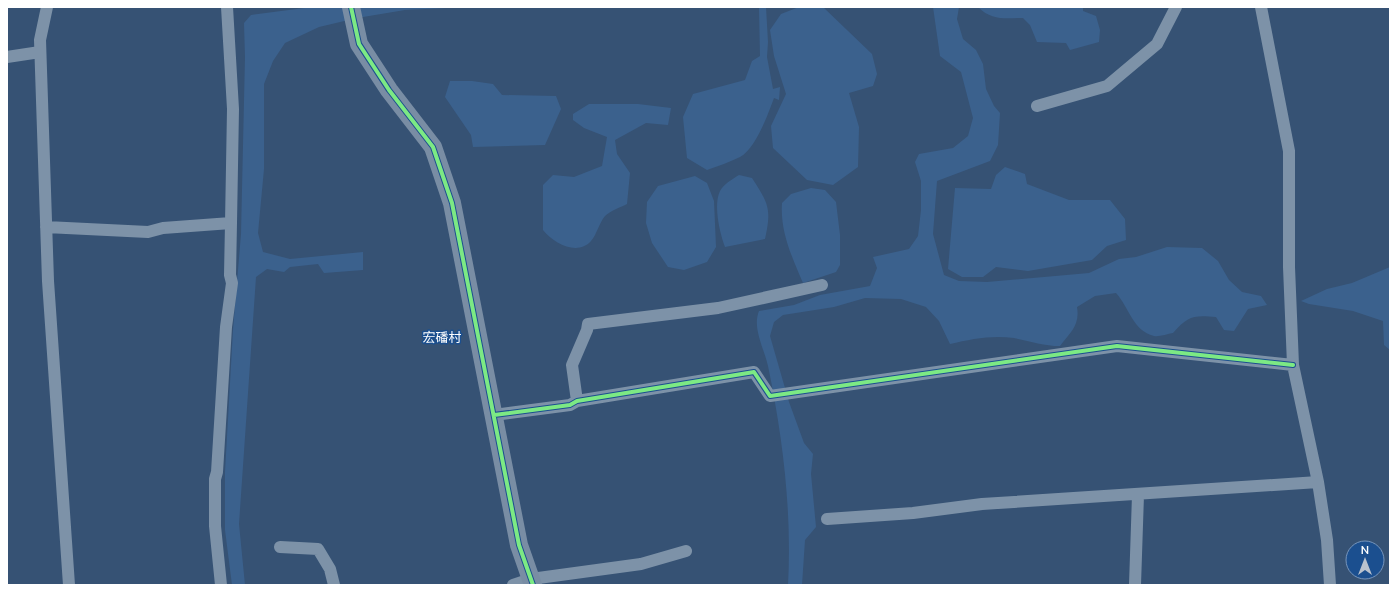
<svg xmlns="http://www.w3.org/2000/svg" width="1397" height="592" font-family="Mulish,'Noto Sans SC',sans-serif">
  <rect width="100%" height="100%" fill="#365274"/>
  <path fill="#3b618d" d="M312 7H467L405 10 357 18 319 27 285 43 273 61 264 84V169L258 233 263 252 290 259 363 252V270L324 273 318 264 290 267 284 272 267 269 256 277 239 524 245 585H232L225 530V472L233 330 241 234 245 57 244 23 251 15Z
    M759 7H766L768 42 767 57 773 89 780 87 779 100 774 98C768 114 756 148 740 157 730 162 718 166 707 170L687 158 683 117 693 94 745 80 752 61 760 56Z
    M799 7H823L872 54 877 74 873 86 849 93 859 127 858 167 833 185 807 180 773 148 771 126 786 94 774 56 770 30 781 14Z
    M933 7H959L957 19 963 39 976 50 983 64 986 89 994 106 1000 113 998 145 990 161 937 181 933 234 944 275 959 281 987 282 1089 273 1119 259 1136 257 1167 247 1202 248 1218 261 1229 280 1242 292 1261 296 1267 305 1248 309 1234 331 1224 330 1216 317C1193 315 1188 316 1173 333 1167 334 1159 337 1154 336 1133 331 1129 307 1116 293L1095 296 1077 307C1080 325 1071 332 1060 346 1044 346 1030 341 1014 338 992 335 971 339 950 344L939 321 926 307 901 299 865 298 834 307 783 315 774 322 770 336 789 402 804 443 813 454 811 474 816 527 805 540 802 585H788C792 512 783 438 768 366 764 348 752 328 759 311L794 305 820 295 870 286 877 268 873 257 909 249 918 236 921 210V181L915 162 919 154 953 148 968 136 973 118 961 72 940 56Z
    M978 7H1083V11L1096 16 1100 30 1099 42 1070 50 1066 43 1037 42 1030 25 1023 18C1005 18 992 21 978 7Z
    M450 81H472L493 84 502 95 556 96 561 109 545 145 473 147 471 135 445 97Z
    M589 104H638L671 108 668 125 646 123 615 140 617 154 630 173 627 204C621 207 610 211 605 216 599 223 597 234 591 241 578 256 554 244 543 230V185L553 175 574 177 602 166 607 137 584 128 573 120V114Z
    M1005 167 1025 174 1027 184 1069 200H1110L1125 219 1126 240 1107 246 1092 260 1028 271 996 267 983 277H962L948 269 955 188 991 189 996 175Z
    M739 175 752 178C768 203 772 208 765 239L725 247C720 234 713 205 720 191 724 184 731 180 739 175Z
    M695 176 707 183 714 201 716 247 707 262 684 270 668 267 652 243 646 223 647 202 658 186Z
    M811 188 825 190 836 202 840 235V265L836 272 803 283C792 257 780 232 782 203L791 194Z
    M1390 267V350L1384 345 1383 321 1353 311 1309 304 1301 301 1327 289 1352 283Z"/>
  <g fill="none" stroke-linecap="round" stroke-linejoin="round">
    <path stroke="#7d92a8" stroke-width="12" d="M47 7 40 40 48 281 69 585
      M227 7 233 109 231 223
      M1261 7 1289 151V267L1293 365 1318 482 1327 540 1330 585
      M7 57 40 52
      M1037 106 1107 86 1157 44 1176 7
      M46 227 148 232 163 228 231 223 230 275 232 283 226 327 217 472 215 479V526L221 585
      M577 401 572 365 587 330 588 324 718 308 822 285
      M494 415 570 405 577 401 754 372 770 396 1117 346 1293 365
      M827 519 913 513 982 504 1318 482
      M280 547 318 549 330 569 334 585
      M513 585 531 579 641 564 686 551
      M1135 585 1138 495"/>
    <path stroke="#798da4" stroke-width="18" d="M351 7 359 44 389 90 433 147 452 203 519 545 533 585"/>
    <defs>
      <path id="cycleway" d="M351 7 359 44 389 90 433 147 452 203 519 545 533 585
        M494 415 570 405 577 401 754 372 770 396 1117 346 1293 365"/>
    </defs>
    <use href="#cycleway" stroke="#1b4f8f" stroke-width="6"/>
    <use href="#cycleway" stroke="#7ce984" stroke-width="4"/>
  </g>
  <g text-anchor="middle" stroke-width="3" stroke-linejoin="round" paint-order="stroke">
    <g font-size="13" fill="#fff" stroke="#1b4f8f">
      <text x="442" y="342">宏磻村</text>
    </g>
  </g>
  <rect width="1397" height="592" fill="none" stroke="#ffffff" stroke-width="16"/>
  <g transform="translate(1365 560)"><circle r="19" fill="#1b4f8f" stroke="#7695bc"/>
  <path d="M0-3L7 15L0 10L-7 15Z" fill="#b9c2ce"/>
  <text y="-6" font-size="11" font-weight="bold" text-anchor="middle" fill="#ffffff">N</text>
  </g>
</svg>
